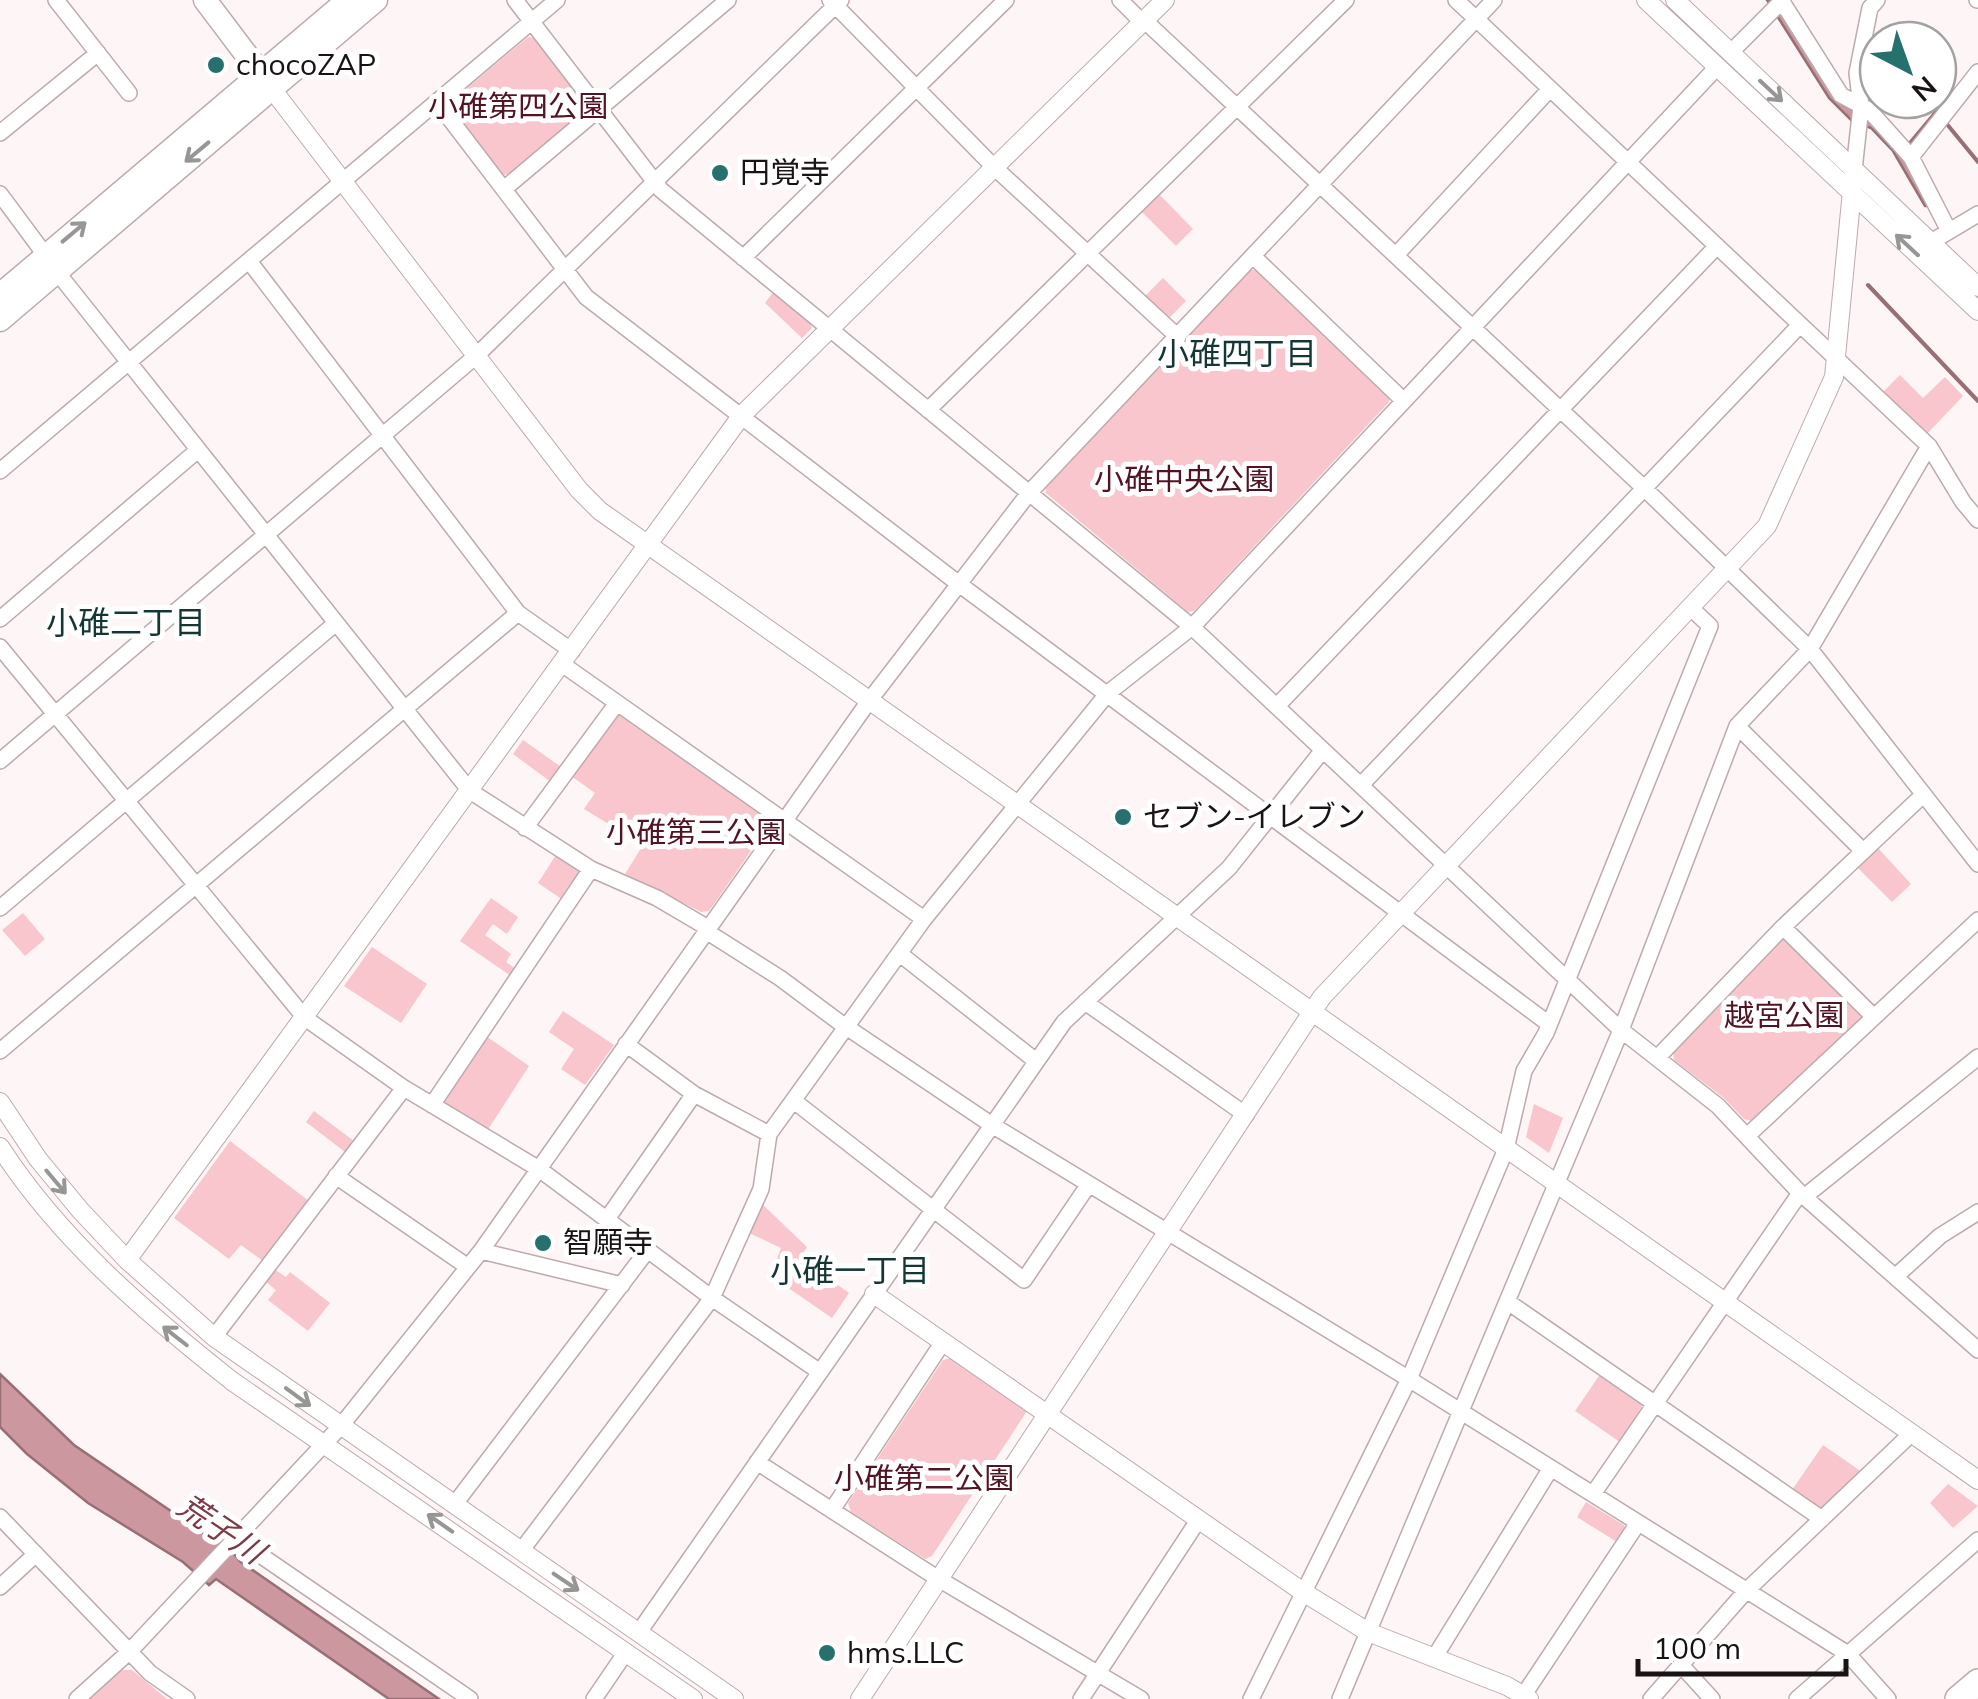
<svg xmlns="http://www.w3.org/2000/svg" width="1978" height="1699" font-family="Mulish,'Noto Sans JP',sans-serif">
  <rect width="100%" height="100%" fill="#fdf5f6"/>
  <path fill="#f8c6cc" d="M528 37 535 38 586 105 585 113 511 174 503 175 453 108 454 99Z
    M1158 193 1193 229 1176 246 1140 210Z
    M1250 270H1257L1389 396V402L1194 611 1188 612 1046 493 1045 484Z
    M1163 278 1186 301 1168 319 1145 296Z
    M774 291 809 320 812 328 802 338 765 303Z
    M1900 375 1923 398 1945 377 1963 396 1925 436 1881 394Z
    M617 713 767 817 769 825 709 911 701 912 625 874 643 845 584 809 595 793 571 776Z
    M523 740 561 767 551 782 513 754Z
    M1877 847 1911 884 1892 902 1856 866Z
    M556 855 578 869 580 875 563 900 538 883Z
    M491 898 518 917 507 934 493 924 485 935 511 954 506 962 516 969 511 976 460 941Z
    M23 913 45 939 25 956 2 930Z
    M1781 937 1789 938 1863 1011V1019L1752 1121 1744 1119 1724 1098 1674 1060 1673 1051Z
    M372 947 427 984 401 1023 344 986Z
    M563 1011 614 1045 585 1085 561 1069 574 1049 549 1032Z
    M486 1036 529 1066 487 1131 445 1105 443 1099Z
    M1534 1104 1563 1118 1549 1153 1526 1137Z
    M314 1111 354 1141 345 1152 306 1122Z
    M230 1141 309 1201 263 1261 241 1245 229 1259 174 1218Z
    M762 1204 807 1247 800 1258 849 1293 832 1318 784 1285 791 1273 775 1264 781 1248 749 1233Z
    M274 1269 286 1277 290 1272 330 1303 308 1331 268 1300 276 1290 265 1281Z
    M951 1358 1027 1411 932 1556 925 1559 851 1512 848 1503 943 1360Z
    M1601 1373 1644 1403 1620 1442 1575 1411Z
    M1823 1445 1862 1472 1827 1506 1817 1508 1792 1490Z
    M1948 1484 1978 1506 1953 1528 1930 1503Z
    M1586 1502 1624 1525 1625 1531 1617 1542 1577 1517Z
    M120 1670H132L167 1699H89Z"/>
  <path fill="#cc979e" stroke="#976f75" stroke-width="2.5" d="M1767 0H1774L1834 94 1843 105 1869 116 1898 149 1930 206H1925L1893 151 1871 128 1852 121 1829 98Z
    M0 1374 74 1445 209 1537 221 1538 241 1562 439 1699H389L216 1579 209 1585 183 1562 88 1503 27 1454 0 1427Z"/>
  <g fill="none" stroke-linecap="round" stroke-linejoin="round">
    <path stroke="#976f75" stroke-width="4" d="M1946 123 1978 162
      M1910 143 1952 93
      M1868 285 1978 401"/>
    <defs>
      <path id="minor" d="M56 0 129 93
        M515 0 661 190 1192 627 1621 1030 1718 1106 1800 1193 1978 1350
        M830 0 994 167 1178 337
        M1120 0 1142 22
        M1456 0 1929 446 1963 502 1978 520
        M1781 0 1841 95 1869 110 1911 157 1949 231
        M1977 0H1978
        M1144 20 1644 488 1810 649 1978 864
        M1730 53 1783 0
        M437 102 586 297 959 584 1549 1024
        M0 133 98 53
        M1911 157 1978 72
        M1854 170 1861 106 1857 73 1870 8 1877 0
        M504 189 728 0
        M0 194 46 256
        M1931 242 1978 214
        M1396 255 1550 89
        M1254 257 1404 401
        M743 258 1006 0
        M249 261 518 613 572 651
        M57 272 470 791 591 869 657 898 708 928
        M928 410 1346 0
        M0 471 557 0
        M0 619 198 450
        M0 647 305 1018 404 1088 539 1169 712 1298 820 1372
        M562 664 924 919
        M1277 706 1717 246
        M1737 726 1863 851
        M0 761 476 356 841 0
        M1361 785 1800 325
        M525 828 617 703
        M0 908 336 623
        M1783 927 1874 1017
        M706 931 780 978 839 1022 992 1125 1409 1379 1848 1654 1888 1699
        M900 954 1036 1061
        M1085 1002 1246 1115
        M626 1044 694 1094 769 1134 924 919 1108 693 1192 627 1718 66
        M0 1051 518 613
        M1657 1058 1783 927 1923 795
        M794 1101 1024 1280 1089 1184
        M432 1105 591 869
        M1747 1136 1978 920
        M336 1176 468 1267
        M1804 1197 1978 1057
        M607 1219 694 1094
        M481 1251 622 1285
        M1895 1277 1940 1236 1978 1212
        M1508 1302 1822 1519
        M214 1337 404 1088
        M757 1462 937 1578 1141 1699
        M1593 1494 1800 1193
        M454 1505 647 1251
        M832 1510 943 1342
        M0 1517 150 1673 187 1699
        M234 1537 470 1699
        M521 1551 712 1298 761 1189 769 1134
        M0 1587 36 1554
        M639 1632 1064 1022 1229 868 1323 750
        M1434 1658 1551 1468
        M1681 1665 1712 1699
        M1523 1696 1638 1523
        M77 1699 130 1651 340 1427 481 1251 869 701 1029 493 1494 0
        M594 1699 626 1652
        M1081 1699 1199 1519
        M1251 1699 1409 1379 1506 1149 1524 1071 1546 1033 1710 626 1692 609
        M1340 1699 1621 1030 1737 726 1810 649 1929 446
        M1651 1699 1746 1591 1911 1434
        M1797 1699 1978 1540"/>
      <path id="tertiary" d="M1646 0 1978 311
        M1675 0 1978 287
        M272 89 579 490 600 511 1978 1480
        M0 1102 38 1159 80 1210 127 1260 214 1337 734 1699
        M0 1147C60 1240 146 1313 232 1381L693 1699
        M127 1260 742 415 1165 0
        M874 1294 1303 1592 1368 1632 1507 1686 1529 1699
        M860 1699 1322 997 1767 526 1834 377 1854 170"/>
      <path id="primary" d="M205 0 270 86
        M0 295 348 0
        M0 320 376 0"/>
      <path id="trunk" d="M1958 1699 1978 1682"/>
    </defs>
    <use href="#minor" stroke="#bdaaac" stroke-width="18"/>
    <use href="#tertiary" stroke="#bdaaac" stroke-width="20"/>
    <use href="#primary" stroke="#bdaaac" stroke-width="25"/>
    <use href="#trunk" stroke="#bdaaac" stroke-width="28"/>
    <use href="#minor" stroke="#fff" stroke-width="15"/>
    <use href="#tertiary" stroke="#fff" stroke-width="18"/>
    <use href="#primary" stroke="#fff" stroke-width="22"/>
    <use href="#trunk" stroke="#fff" stroke-width="25"/>
  </g>
  <defs><path id="oneway-shaft" d="M-6 0H5M1.5-3L5.5 0L1.5 3" fill="none" stroke-width="1.6" stroke-linecap="round" stroke-linejoin="round" transform="scale(2.5)"/></defs>
  <g stroke="#989595">
    <use href="#oneway-shaft" transform="translate(1771 91) rotate(43)"/>
    <use href="#oneway-shaft" transform="translate(197 152) rotate(140)"/>
    <use href="#oneway-shaft" transform="translate(74 232) rotate(-40)"/>
    <use href="#oneway-shaft" transform="translate(1907 245) rotate(-137)"/>
    <use href="#oneway-shaft" transform="translate(56 1182) rotate(50)"/>
    <use href="#oneway-shaft" transform="translate(175 1336) rotate(-142)"/>
    <use href="#oneway-shaft" transform="translate(298 1397) rotate(36)"/>
    <use href="#oneway-shaft" transform="translate(440 1523) rotate(-145)"/>
    <use href="#oneway-shaft" transform="translate(566 1582) rotate(34)"/>
  </g>
  <g fill="#26706d" stroke="#fff" stroke-width="4">
    <circle cx="216" cy="65" r="10"/>
    <circle cx="720" cy="173" r="10"/>
    <circle cx="1123" cy="817" r="10"/>
    <circle cx="543" cy="1243" r="10"/>
    <circle cx="827" cy="1653" r="10"/>
  </g>
  <g text-anchor="middle" stroke-width="10" stroke-linejoin="round" paint-order="stroke">
    <g font-size="30" fill="#1a1314" stroke="#fff" text-anchor="start">
      <text x="236" y="75">chocoZAP</text>
      <text x="740" y="183">円覚寺</text>
      <text x="1143" y="827">セブン-イレブン</text>
      <text x="563" y="1253">智願寺</text>
      <text x="847" y="1663">hms.LLC</text>
    </g>
    <g font-size="30" fill="#521322" stroke="#fff">
      <text x="518" y="117">小碓第四公園</text>
      <text x="1184" y="490">小碓中央公園</text>
      <text x="696" y="843">小碓第三公園</text>
      <text x="1784" y="1026">越宮公園</text>
      <text x="924" y="1489">小碓第二公園</text>
    </g>
    <g font-size="32" fill="#143735" stroke="#fff">
      <text x="1237" y="365">小碓四丁目</text>
      <text x="126" y="634">小碓二丁目</text>
      <text x="850" y="1282">小碓一丁目</text>
    </g>
    <g font-size="32" font-style="italic" fill="#7c3a46" stroke="#fff">
      <text transform="translate(221 1529) rotate(34)" y="11">荒子川</text>
    </g>
  </g>
  <g transform="translate(1908 70) rotate(139)"><circle r="48" fill="#ffffff" stroke="#a3a1a1" stroke-width="2.5"/>
  <path d="M0-8L18 38L0 25L-18 38Z" fill="#26706d"/>
  <text y="-15" font-size="28" font-weight="bold" text-anchor="middle" fill="#1a1314">N</text>
  </g>
  <path d="M1638 1659v15h208v-15" fill="none" stroke="#1a1314" stroke-width="5"/>
  <text x="1653" y="1659" font-size="30" fill="#1a1314" stroke="#ffffff" stroke-width="8" paint-order="stroke">100 m</text>
</svg>
